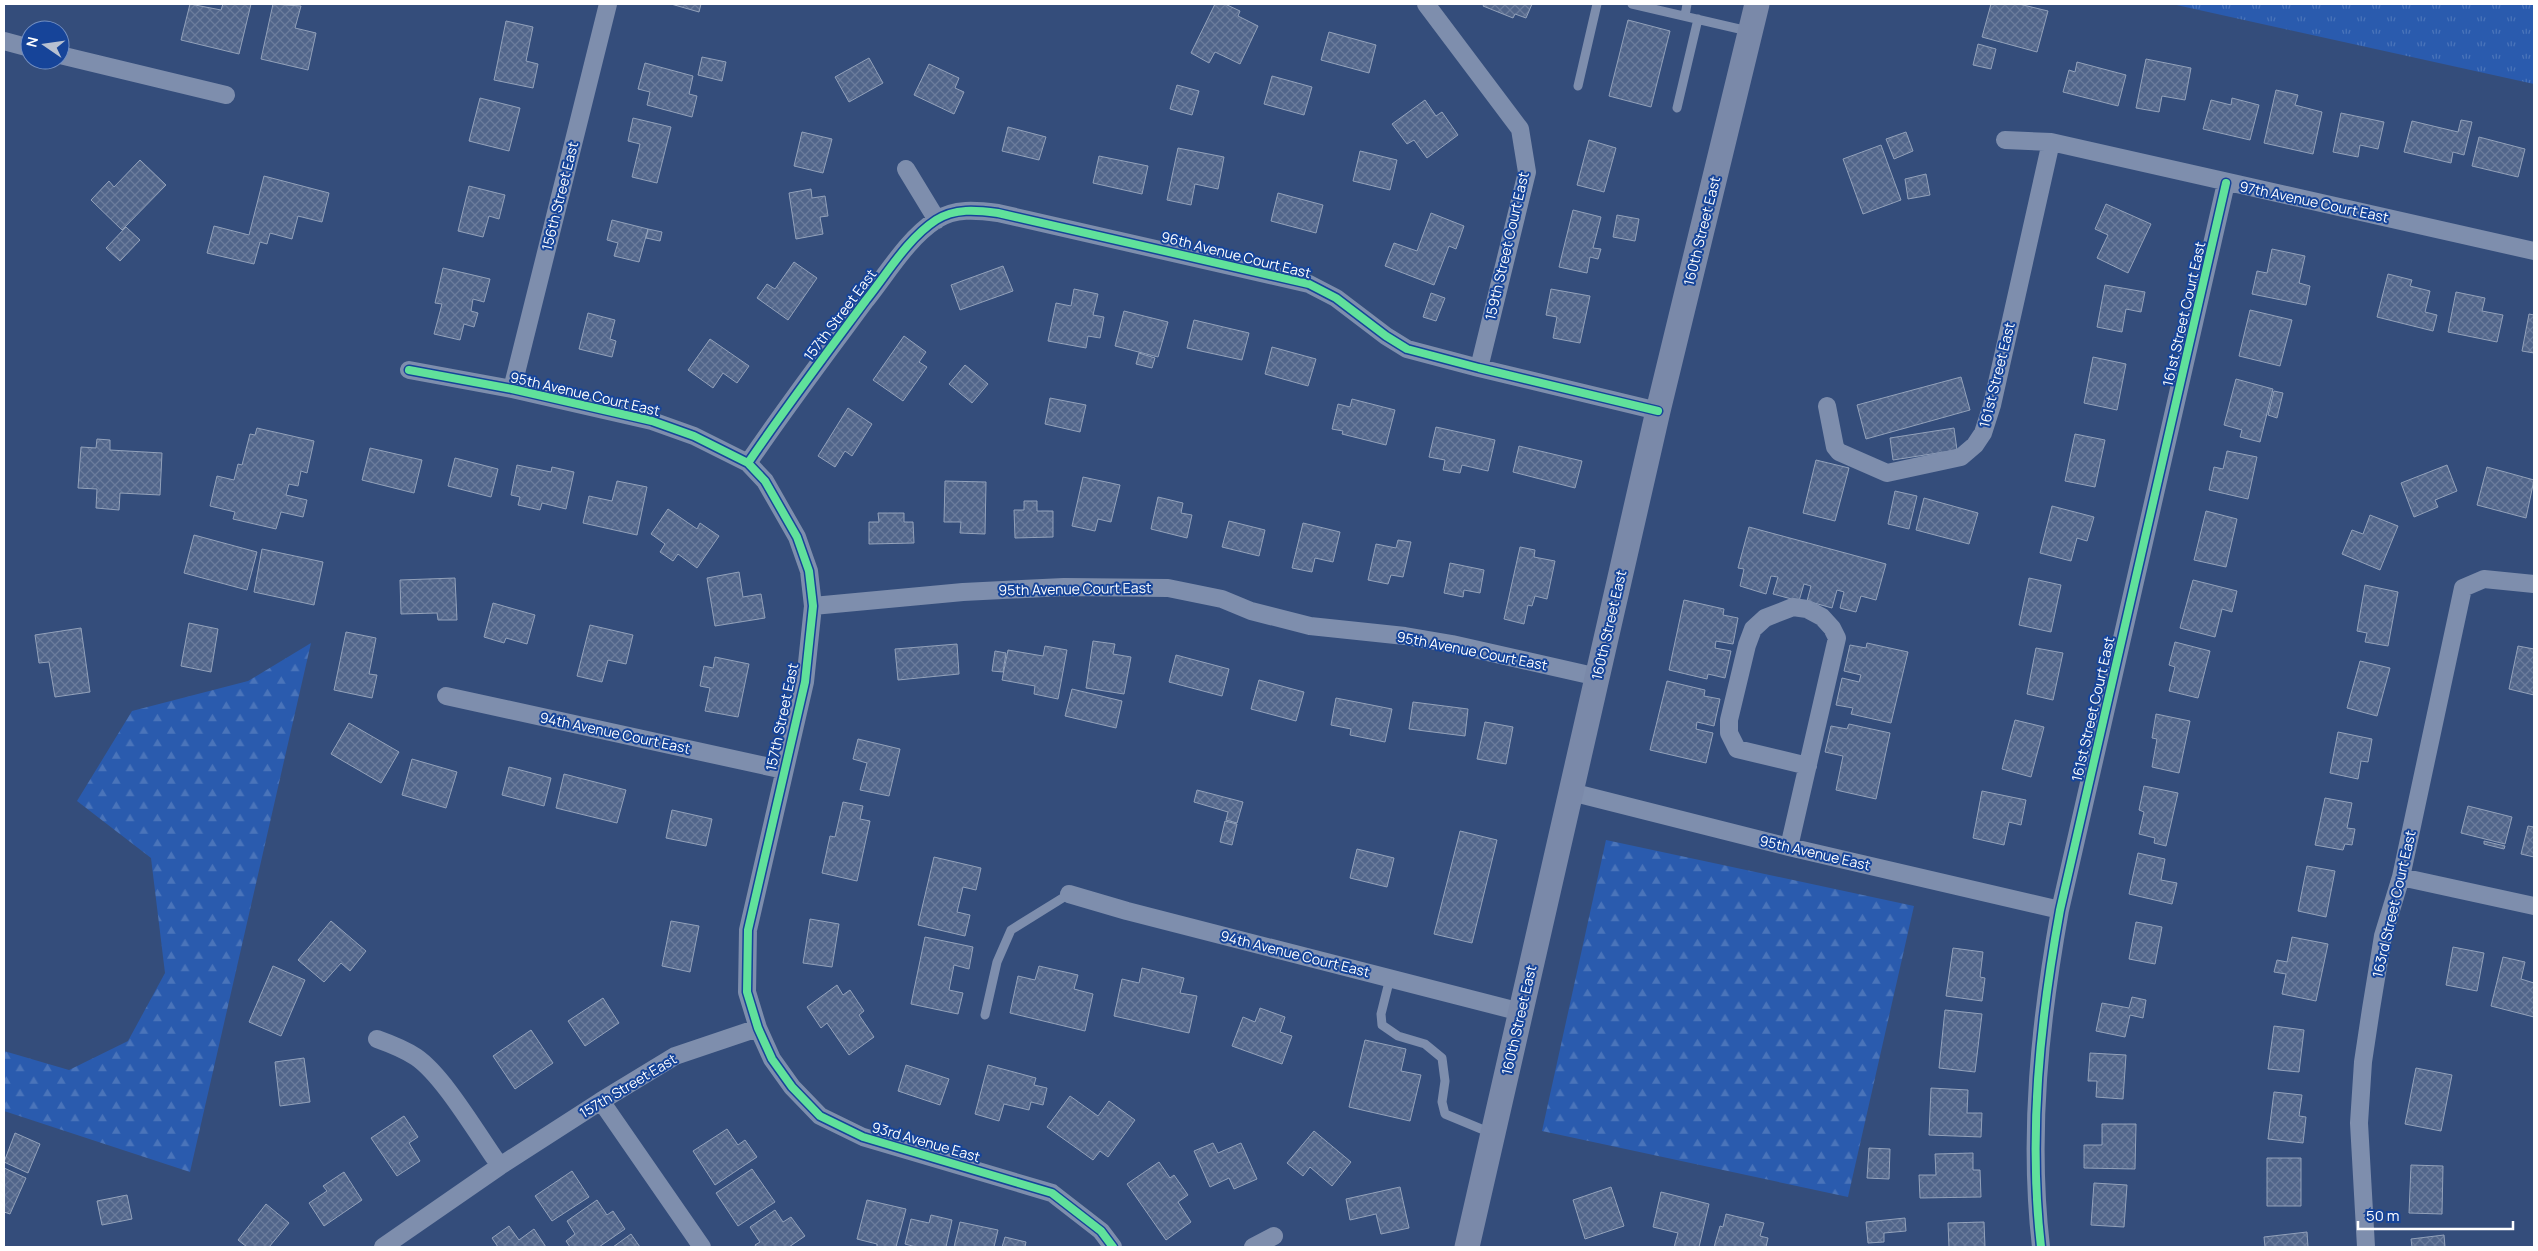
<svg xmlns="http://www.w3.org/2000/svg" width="2538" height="1251" font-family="Manrope,sans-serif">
  <defs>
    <pattern id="grass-tufts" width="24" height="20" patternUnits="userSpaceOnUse" patternTransform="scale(1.25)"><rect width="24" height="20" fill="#2a5bae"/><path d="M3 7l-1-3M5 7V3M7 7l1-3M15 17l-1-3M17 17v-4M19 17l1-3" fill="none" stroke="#4a74ba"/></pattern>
    <pattern id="forest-firs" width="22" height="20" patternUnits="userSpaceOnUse" patternTransform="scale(1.25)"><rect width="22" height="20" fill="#2a5bae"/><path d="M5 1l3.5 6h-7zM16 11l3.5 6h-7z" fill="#4a74ba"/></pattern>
    <pattern id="building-cross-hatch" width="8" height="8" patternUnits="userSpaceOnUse" patternTransform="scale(1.25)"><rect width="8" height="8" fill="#51658a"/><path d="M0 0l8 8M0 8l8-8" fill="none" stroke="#6b7c9c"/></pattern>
  </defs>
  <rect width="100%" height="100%" fill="#344d7b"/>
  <path fill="url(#grass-tufts)" d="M2172 4H2534V84Z"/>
  <path fill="url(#forest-firs)" d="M311 643 190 1172 4 1111V1051L69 1070 128 1041 165 973 151 858 77 801 132 711 248 681Z
    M1606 840 1914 906 1848 1197 1542 1131Z"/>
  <path fill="url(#building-cross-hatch)" stroke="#92a1ba" d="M190 4 221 10 223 4H251L239 54 181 40Z
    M273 4 301 6 295 28 316 33 308 70 261 59Z
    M671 4H701L699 12Z
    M1215 4H1225L1240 11 1238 16 1258 26 1240 64 1215 52 1209 63 1191 53Z
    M1484 4H1532L1526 18 1515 14 1513 18 1483 6Z
    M1991 4H2019L2048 11 2037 52 1982 37Z
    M1628 20 1670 31 1651 107 1609 96Z
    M506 21 533 27 526 61 538 64 533 88 494 80Z
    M1329 32 1376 45 1369 73 1321 60Z
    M1978 44 1996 49 1991 69 1973 65Z
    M702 57 726 62 722 81 698 75Z
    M869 58 883 83 849 102 835 77Z
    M2146 59 2191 68 2185 100 2162 96 2159 112 2136 108Z
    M2077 62 2126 75 2118 106 2063 92 2069 70 2075 72Z
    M645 63 693 76 689 94 697 96 692 117 647 105 650 92 638 89Z
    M929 64 959 78 955 88 964 92 954 114 914 95Z
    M1272 76 1312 87 1304 115 1264 104Z
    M1177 85 1199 91 1192 115 1170 109Z
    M2276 90 2298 95 2295 105 2322 112 2313 154 2264 143Z
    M480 98 520 108 509 151 469 141Z
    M2232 98 2259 105 2250 140 2203 129 2211 100 2231 105Z
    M1425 100 1436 116 1442 112 1458 135 1427 158 1414 140 1407 144 1392 124Z
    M2341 113 2384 122 2378 149 2360 145 2358 157 2333 152Z
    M633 118 671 127 657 183 632 177 640 144 628 141Z
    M2461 120 2472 122 2464 155 2453 152 2451 163 2404 152 2412 121 2458 132Z
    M1008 127 1046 137 1039 160 1002 151Z
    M802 132 832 139 823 173 794 166Z
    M1906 132 1913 151 1894 159 1886 139Z
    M2479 137 2525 149 2518 177 2472 166Z
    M1589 140 1616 148 1604 192 1577 185Z
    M1881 145 1901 200 1863 214 1843 159Z
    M1178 148 1224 157 1218 189 1195 184 1191 205 1167 200Z
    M1360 151 1397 160 1390 190 1353 181Z
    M1099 156 1148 166 1142 194 1093 183Z
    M140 160 166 185 122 230 91 200 109 181 114 187Z
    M1926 174 1930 195 1908 199 1905 179Z
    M264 176 329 193 322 222 298 216 292 239 270 233 267 244 260 242 254 264 207 253 214 226 249 235Z
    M469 186 505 195 499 219 489 216 483 237 458 231Z
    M811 189 812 198 825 196 828 216 820 217 823 234 796 239 789 193Z
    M1278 193 1323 205 1316 233 1271 221Z
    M2106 204 2151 224 2128 273 2097 258 2108 235 2095 229Z
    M1573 210 1601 217 1593 248 1601 249 1598 259 1590 257 1587 273 1559 267Z
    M1431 213 1464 226 1456 249 1449 246 1434 285 1385 266 1394 243 1417 251Z
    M1617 215 1639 219 1635 241 1613 237Z
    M612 220 648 229 639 262 614 256 618 243 607 240Z
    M126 227 140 240 120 261 106 248Z
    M648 229 662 232 660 241 646 238Z
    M2272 249 2305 256 2299 283 2310 286 2306 305 2252 294 2257 271 2267 273Z
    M794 262 817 278 788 320 757 298 767 284 775 289Z
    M1003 266 1013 291 960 310 951 285Z
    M443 268 490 279 484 302 473 299 471 311 478 313 474 327 464 324 460 340 434 334 442 304 435 303Z
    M2388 274 2412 280 2410 286 2430 291 2425 312 2437 315 2433 331 2377 317Z
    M2105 285 2145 292 2141 312 2126 309 2122 332 2097 327Z
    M1074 289 1098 294 1093 315 1104 317 1100 338 1088 336 1086 348 1048 341 1056 303 1071 306Z
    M1551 289 1590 296 1580 343 1553 338 1557 317 1546 315Z
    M2456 292 2485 298 2482 311 2503 315 2497 342 2448 332Z
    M1431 293 1445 298 1436 321 1423 317Z
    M2250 310 2292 320 2280 366 2239 356Z
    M1124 311 1168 322 1158 357 1115 346Z
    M588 313 615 320 610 339 616 341 612 357 579 349Z
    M2529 314 2534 315V353L2522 351Z
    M1194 320 1249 333 1242 360 1187 348Z
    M904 336 926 352 919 362 927 367 903 401 873 380Z
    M710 339 749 366 737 383 723 373 713 388 688 370Z
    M1272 347 1316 359 1308 386 1265 374Z
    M1139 353 1155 358 1152 368 1136 364Z
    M2093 357 2126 364 2117 410 2084 403Z
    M965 365 988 384 972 403 949 384Z
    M1961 377 1970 410 1866 439 1857 405Z
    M2236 379 2273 389 2260 442 2240 437 2242 430 2224 425Z
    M2274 391 2283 393 2277 418 2268 415Z
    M1050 398 1086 405 1080 432 1045 424Z
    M1352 399 1395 410 1386 445 1342 434 1343 431 1332 429 1338 404 1350 407Z
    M848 408 872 424 852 456 845 451 835 467 818 456Z
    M1436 427 1495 440 1488 471 1462 465 1460 473 1443 470 1445 460 1429 457Z
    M257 428 314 441 307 473 301 471 298 486 289 484 286 495 307 500 303 517 281 512 276 529 233 519 235 512 210 506 217 476 234 480 238 464 242 465 250 434 255 435Z
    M1954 428 1957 450 1893 460 1890 438Z
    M2075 434 2105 440 2095 487 2065 481Z
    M97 439 110 440V450L162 453 160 495 120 493 119 510 96 508 97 489 78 488 81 447 96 448Z
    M1519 446 1582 461 1575 488 1513 472Z
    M370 448 422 460 414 493 362 480Z
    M2227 451 2257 457 2248 499 2209 490 2214 467 2223 469Z
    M455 458 498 469 491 497 448 486Z
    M1816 460 1849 468 1835 521 1803 513Z
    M517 465 551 472 552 467 574 472 566 509 542 503 540 510 518 505 520 497 511 495Z
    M2447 465 2457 491 2435 500 2438 507 2414 517 2401 483Z
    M2487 467 2534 480 2526 518 2477 505Z
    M1083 477 1120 485 1111 522 1098 519 1095 531 1072 526Z
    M617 481 647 487 637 535 583 523 589 496 612 501Z
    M945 481 986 482 985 534 960 533 961 522H944Z
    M1895 491 1917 496 1909 529 1888 524Z
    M1158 497 1183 503 1181 513 1192 515 1187 538 1151 529Z
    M1924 498 1978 513 1969 544 1916 530Z
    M1024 501H1037V511H1053V537L1015 538 1014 510H1024Z
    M2052 506 2094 517 2087 541 2077 538 2071 561 2040 553Z
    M668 509 697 529 700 523 719 536 697 568 678 554 673 561 660 552 665 544 651 534Z
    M2206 511 2237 519 2226 567 2194 560Z
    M878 513H904V522H913L914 543 869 544V522H879Z
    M2370 515 2398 526 2380 570 2342 554 2352 530 2363 534Z
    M1229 521 1265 530 1259 556 1222 547Z
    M1303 523 1340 532 1333 562 1315 558 1312 572 1292 568Z
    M1749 527 1886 564 1876 600 1861 596 1856 612 1840 608 1844 592 1837 590 1832 608 1807 601 1811 586 1804 584 1799 601 1773 594 1778 577 1771 576 1766 594 1740 586 1744 569 1738 568Z
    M194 535 257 552 247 590 184 573Z
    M1398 540 1411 542 1403 577 1391 575 1388 584 1368 580 1376 544 1396 548Z
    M1520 547 1535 550 1534 557 1555 561 1547 599 1535 596 1532 606 1528 605 1524 624 1504 619Z
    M262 549 323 562 314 605 254 592Z
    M1450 563 1484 570 1480 593 1464 590 1463 597 1444 593Z
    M739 572 743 597 761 594 765 618 715 626 707 578Z
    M455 578 457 620H438L437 613 401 614 400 580Z
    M2029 578 2061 585 2051 632 2019 625Z
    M2193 580 2237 591 2232 612 2222 609 2215 637 2180 628Z
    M2365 585 2398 592 2388 646 2365 642 2367 633 2357 631Z
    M1684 600 1724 609 1723 615 1738 618 1733 644 1716 641 1715 648 1731 651 1725 678 1708 674 1707 679 1669 670Z
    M493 603 535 615 527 644 506 638 504 643 484 637Z
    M189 623 218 629 211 672 181 666Z
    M590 625 633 635 626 664 608 660 602 682 577 676Z
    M81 628 90 692 55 697 49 662 39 663 35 635Z
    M346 632 376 638 369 674 377 675 372 698 334 690Z
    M1093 641 1115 644 1113 654 1131 657 1124 694 1086 688Z
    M2175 642 2210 651 2198 698 2169 691 2175 667 2169 665Z
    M1867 643 1908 652 1891 723 1851 714 1853 708 1836 705 1842 678 1859 682 1861 675 1844 671 1850 645 1866 648Z
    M957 644 959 674 898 680 895 649Z
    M1045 646 1067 650 1058 699 1034 694 1035 686 1002 680 1008 650 1043 656Z
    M2518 646 2534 649V695L2509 689Z
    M2036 648 2063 653 2053 700 2027 694Z
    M995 651 1006 653 1003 672 992 671Z
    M1176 655 1229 669 1222 696 1169 682Z
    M715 657 749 664 738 717 705 711 710 688 700 686 704 666 713 668Z
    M2360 661 2390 668 2377 716 2347 708Z
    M1259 680 1304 692 1296 721 1251 709Z
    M1667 681 1705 690 1704 696 1720 699 1714 726 1697 722 1696 729 1713 733 1706 763 1650 750Z
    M1072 689 1122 701 1116 728 1065 716Z
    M1336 698 1392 709 1385 742 1350 735 1351 729 1331 725Z
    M1413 702 1468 709 1465 736 1409 729Z
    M2156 714 2190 721 2179 773 2152 767 2157 739 2152 738Z
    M2015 720 2044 727 2031 777 2002 769Z
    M1485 722 1513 727 1506 764 1477 759Z
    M349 723 399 752 381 783 331 754Z
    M1849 724 1890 733 1876 799 1836 790 1843 756 1825 752 1831 726 1847 729Z
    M2338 732 2372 739 2368 762 2361 761 2358 779 2330 773Z
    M858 739 900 749 889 796 860 790 867 763 853 759Z
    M412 759 457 772 446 808 402 795Z
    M509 767 551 778 544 806 502 795Z
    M564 774 626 790 617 823 556 808Z
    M2144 786 2178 793 2166 846 2154 843 2155 838 2139 834 2144 812 2139 810Z
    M1197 790 1243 802 1237 823 1226 820 1228 812 1194 802Z
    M1982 791 2026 800 2021 825 2009 822 2004 845 1973 838Z
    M2325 798 2352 803 2347 828 2355 829 2352 845 2345 844 2343 850 2315 845Z
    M843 802 863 806 860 819 870 821 857 881 822 873 830 836 835 837Z
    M2468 806 2512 817 2505 844 2461 833Z
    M672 810 712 819 706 846 666 838Z
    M1225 821 1237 824 1232 845 1220 842Z
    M2528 826 2534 827V857L2521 854Z
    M1460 831 1497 840 1472 943 1434 934Z
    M2484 841 2505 846 2504 849 2484 844Z
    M1357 849 1394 858 1387 887 1350 878Z
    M2138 853 2165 859 2161 880 2177 883 2172 904 2129 894Z
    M934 857 981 868 976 890 963 887 957 912 970 915 965 936 918 925Z
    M2307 866 2335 871 2326 917 2298 911Z
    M810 919 839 924 832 967 803 963Z
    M331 921 366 951 350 971 341 963 324 982 298 960Z
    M671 921 699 926 690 972 662 966Z
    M2136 922 2162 927 2155 964 2129 959Z
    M925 937 973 947 969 969 954 965 949 990 963 993 958 1014 911 1004Z
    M2292 937 2328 944 2316 1001 2282 994 2286 974 2274 972 2277 960 2287 962Z
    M2453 947 2484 953 2477 991 2446 985Z
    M1953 948 1983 952 1980 977 1985 978 1982 1001 1946 996Z
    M2503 957 2525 962 2521 979 2534 983V1017L2491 1006Z
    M273 966 305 980 281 1036 249 1022Z
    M1039 966 1078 975 1074 989 1093 994 1085 1031 1010 1013 1018 976 1035 980Z
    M1142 968 1184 978 1180 993 1197 996 1189 1033 1114 1016 1122 979 1139 983Z
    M837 985 843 995 850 990 864 1011 859 1015 874 1037 849 1055 827 1023 821 1028 807 1007Z
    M2132 997 2146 1000 2143 1018 2130 1015 2125 1037 2096 1031 2102 1003 2129 1008Z
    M603 998 619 1023 585 1046 568 1021Z
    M1260 1008 1285 1017 1280 1032 1292 1036 1282 1064 1232 1046 1243 1017 1255 1022Z
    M1945 1010 1982 1014 1975 1072 1939 1068Z
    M2274 1026 2304 1030 2299 1072 2268 1069Z
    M531 1030 553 1063 515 1089 493 1056Z
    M1365 1040 1406 1049 1401 1071 1421 1075 1410 1121 1349 1107Z
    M2090 1053 2126 1055 2123 1099 2096 1097 2097 1081H2088Z
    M304 1058 310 1102 280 1106 275 1062Z
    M906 1065 949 1079 940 1105 898 1091Z
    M988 1065 1036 1078 1034 1085 1047 1088 1043 1105 1031 1102 1029 1110 1004 1104 999 1121 975 1114Z
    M2416 1068 2452 1075 2441 1131 2405 1124Z
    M1931 1088 1968 1090 1967 1113H1982L1981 1137 1929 1135Z
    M2274 1092 2302 1095 2299 1116 2306 1117 2303 1143 2268 1139Z
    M1070 1096 1098 1116 1109 1101 1135 1120 1108 1157 1100 1151 1093 1160 1047 1127Z
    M404 1116 418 1137 409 1143 420 1161 397 1176 371 1138Z
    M2102 1124H2136L2135 1169 2084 1168V1145H2102Z
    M727 1129 738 1145 745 1140 757 1157 715 1185 693 1151Z
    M1314 1131 1351 1162 1332 1186 1310 1167 1303 1176 1287 1163Z
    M15 1133 40 1144 28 1173 4 1162Z
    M1213 1143 1218 1153 1241 1143 1257 1179 1234 1189 1229 1178 1210 1187 1194 1151Z
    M1869 1148 1890 1149 1889 1179 1867 1178Z
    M1973 1153V1170H1980L1981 1197 1920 1198 1919 1175H1936L1935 1154Z
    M2267 1158H2301V1206H2267Z
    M1159 1162 1170 1178 1174 1175 1188 1195 1178 1202 1191 1222 1166 1240 1127 1184Z
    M2411 1165 2443 1166 2442 1214 2409 1213Z
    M4 1168 26 1178 10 1214 4 1212Z
    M752 1169 775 1202 738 1226 716 1193Z
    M572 1171 589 1197 552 1221 535 1196Z
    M344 1172 362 1200 324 1226 309 1203 327 1191 323 1186Z
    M2094 1183 2127 1185 2124 1227 2091 1225Z
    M1400 1187 1409 1228 1381 1234 1376 1214 1350 1220 1346 1199Z
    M1611 1187 1624 1226 1585 1239 1573 1200Z
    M1661 1192 1709 1204 1699 1247H1674L1678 1233 1653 1227Z
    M127 1195 132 1219 102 1225 97 1201Z
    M597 1200 607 1215 613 1211 625 1229 599 1247H570L566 1241 575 1234 567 1221Z
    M867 1200 906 1209 896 1247H877V1244L857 1239Z
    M266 1204 289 1223 269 1247H247L238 1240Z
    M775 1210 783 1222 791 1217 805 1236 789 1247H756L755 1245 760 1242 750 1227Z
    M1726 1214 1764 1223 1760 1236 1768 1238 1766 1247H1714L1720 1226 1723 1227Z
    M931 1215 952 1220 946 1247H916L905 1244 911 1219 929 1223Z
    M1905 1218 1906 1231 1884 1233V1242L1868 1243 1866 1222Z
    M960 1222 998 1230 994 1247H954Z
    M1984 1222 1985 1247H1949L1948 1223Z
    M509 1226 519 1240 534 1229 546 1247H498L492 1238Z
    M2307 1232 2308 1247H2265L2264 1237Z
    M631 1234 640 1247H613Z
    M2444 1235 2445 1247H2412L2411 1239Z
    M1005 1237 1026 1242 1025 1247H1002Z"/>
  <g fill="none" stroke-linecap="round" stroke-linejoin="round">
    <path stroke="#7e8ead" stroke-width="9" d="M1632 4 1748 31
      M1685 16 1687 4
      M1578 86 1597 4
      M1677 108 1698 19
      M1390 978 1381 1014 1382 1025 1398 1036 1425 1044 1442 1058 1445 1081 1442 1102 1445 1114 1491 1133
      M985 1015 997 962 1011 930 1069 894"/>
    <path stroke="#7e8ead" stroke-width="18" d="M1426 4 1520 129 1527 172 1479 368
      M4 41 30 48
      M60 55 226 95
      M2005 140 2051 142 2534 251
      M906 169 937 220
      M409 370 512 389 652 421 694 436 748 463 765 481 797 537 809 571 813 606 805 682 748 930 747 992 758 1028 772 1059 792 1087 820 1116 863 1137 1052 1193 1101 1231 1113 1247
      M512 389 608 4
      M1827 406 1835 447 1839 452 1887 473 1961 457 1975 445 1983 433 1992 405 2051 142
      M748 463C786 407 826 354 866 300 887 274 907 239 936 220 955 208 976 210 998 213L1309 284 1336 298 1386 336 1407 349 1479 368 1658 411
      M813 606 963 592 1064 587 1168 588 1222 599 1251 611 1310 626 1405 636 1452 644 1598 677
      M446 696 784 770
      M1571 792 1789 847 2060 910
      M1789 847 1837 638 1832 628 1822 617 1807 609 1793 607 1765 618 1753 629 1747 645 1729 720V733L1737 749 1808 766
      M2401 877 2534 906
      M1069 894 1127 911 1521 1012
      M377 1039C391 1044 404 1049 416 1057 444 1076 479 1137 500 1166
      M601 1101 702 1247
      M383 1247 500 1166 601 1101 675 1056 758 1028
      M1253 1247 1274 1236
      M2041 1247C2028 1134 2040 1021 2060 910L2226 183
      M2366 1247 2359 1123 2363 1062 2371 1009 2383 936 2401 877 2463 588 2484 579 2534 584"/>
    <path stroke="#7a89a9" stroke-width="25" d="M1467 1247 1658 411 1757 4"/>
    <defs>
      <path id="cycleway" d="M409 370 512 389 652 421 694 436 748 463 765 481 797 537 809 571 813 606 805 682 748 930 747 992 758 1028 772 1059 792 1087 820 1116 863 1137 1052 1193 1101 1231 1113 1247
        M748 463C786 407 826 354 866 300 887 274 907 239 936 220 955 208 976 210 998 213L1309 284 1336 298 1386 336 1407 349 1479 368 1658 411
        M2041 1247C2028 1134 2040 1021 2060 910L2226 183"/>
    </defs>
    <use href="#cycleway" stroke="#164499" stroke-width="11"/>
    <use href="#cycleway" stroke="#60e19b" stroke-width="8"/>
  </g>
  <g text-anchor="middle" stroke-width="4" stroke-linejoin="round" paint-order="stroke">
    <g font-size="14" fill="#fff" stroke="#164499">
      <text transform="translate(560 196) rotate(-76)" y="5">156th Street East</text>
      <text transform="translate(2314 202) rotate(12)" y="5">97th Avenue Court East</text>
      <text transform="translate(1702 231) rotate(-76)" y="5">160th Street East</text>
      <text transform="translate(1507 246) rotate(-77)" y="5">159th Street Court East</text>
      <text transform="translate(1236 255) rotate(14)" y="5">96th Avenue Court East</text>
      <text transform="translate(2184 314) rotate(-77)" y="5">161st Street Court East</text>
      <text transform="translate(840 315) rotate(-53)" y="5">157th Street East</text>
      <text transform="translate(1997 375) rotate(-76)" y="5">161st Street East</text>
      <text transform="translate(585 394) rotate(13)" y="5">95th Avenue Court East</text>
      <text transform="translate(1075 589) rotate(-1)" y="5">95th Avenue Court East</text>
      <text transform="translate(1609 625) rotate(-77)" y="5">160th Street East</text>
      <text transform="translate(1472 651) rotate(11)" y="5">95th Avenue Court East</text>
      <text transform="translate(2093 709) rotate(-77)" y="5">161st Street Court East</text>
      <text transform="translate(782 717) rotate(-78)" y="5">157th Street East</text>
      <text transform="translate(615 733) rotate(12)" y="5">94th Avenue Court East</text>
      <text transform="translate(1815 853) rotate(13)" y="5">95th Avenue East</text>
      <text transform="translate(2394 904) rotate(-77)" y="5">163rd Street Court East</text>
      <text transform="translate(1295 954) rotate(14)" y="5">94th Avenue Court East</text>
      <text transform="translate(1519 1020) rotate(-77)" y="5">160th Street East</text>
      <text transform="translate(628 1086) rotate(-31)" y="5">157th Street East</text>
      <text transform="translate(926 1142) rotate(16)" y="5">93rd Avenue East</text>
    </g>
  </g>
  <rect width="2538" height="1251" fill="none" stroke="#ffffff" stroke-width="10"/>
  <g transform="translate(45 45) rotate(283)"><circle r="24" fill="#164499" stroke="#738fc2"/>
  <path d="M0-4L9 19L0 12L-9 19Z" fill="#b8c1d1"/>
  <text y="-8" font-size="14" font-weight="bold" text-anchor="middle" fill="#ffffff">N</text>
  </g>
  <path d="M2358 1221v8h155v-8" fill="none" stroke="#ffffff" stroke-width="2.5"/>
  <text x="2366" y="1221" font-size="15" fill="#ffffff" stroke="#164499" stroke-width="4" paint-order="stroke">50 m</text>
</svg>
